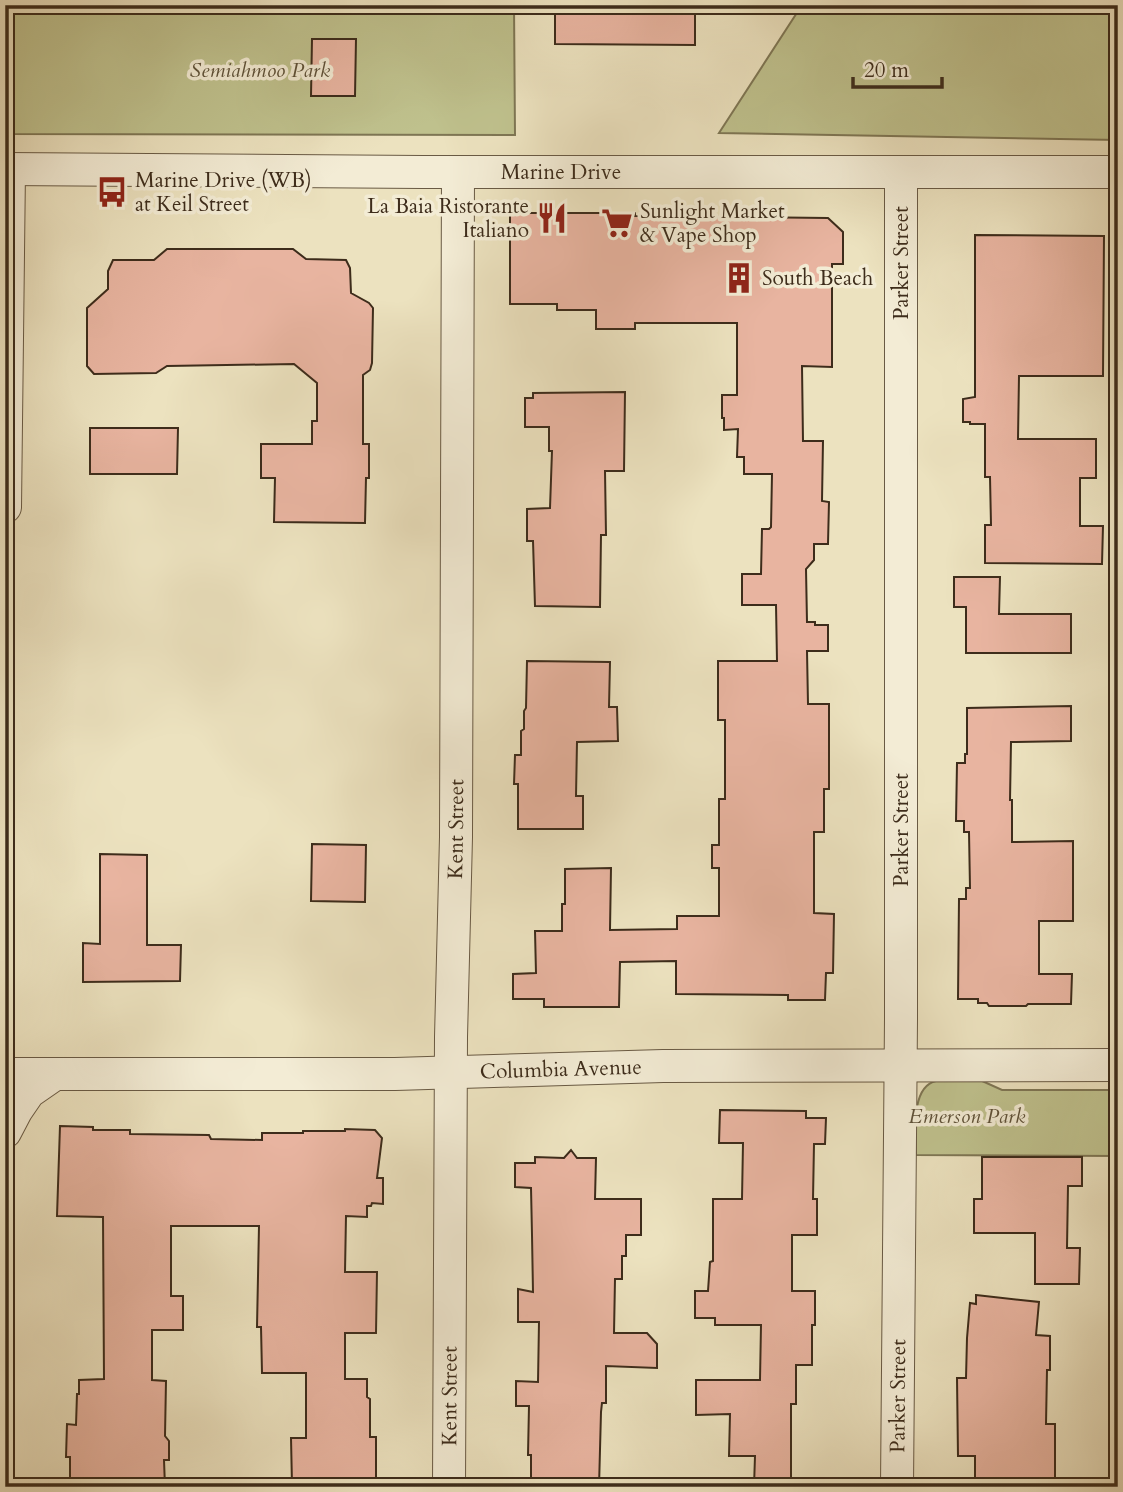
<svg xmlns="http://www.w3.org/2000/svg" width="1123" height="1492" font-family="Cardo,serif">
  <rect width="100%" height="100%" fill="#ece2bf"/>
  <filter id="stains"><feTurbulence type="fractalNoise" baseFrequency=".00286" numOctaves="4"/><feColorMatrix values="0 0 0 0 .2 0 0 0 0 .09 0 0 0 0 .02 0 0 0 .5 -.17"/></filter>
  <radialGradient id="worn" r=".72"><stop offset=".6" stop-color="#630" stop-opacity="0"/><stop offset="1" stop-color="#630" stop-opacity=".3"/></radialGradient>
  <path fill="#bfc18d" stroke="#7e7654" stroke-width="2" d="M5 5H514L515 135 5 134Z
    M802 5H1118V140L719 133Z
    M980 1080 1002 1090H1118V1156L916 1155C916 1134 910 1087 936 1081 949 1078 967 1081 980 1080Z"/>
  <path fill="#e8b4a0" stroke="#3d2c1b" stroke-width="2" d="M555 5H695V45L555 44Z
    M312 39H356L355 96H311Z
    M510 213H635V216L828 218 843 232V264H832V367L802 366 803 441H823L822 501 829 502 828 544H814V560L806 569 807 622H815V625H828V651H807L808 704H829V789H824V832H814V913L834 914 833 973H826L825 1000H788V995L676 994V961L620 962 619 1007H544V999H513V974L536 973 535 931H562V904H565V869L611 868 610 930 677 929V916H719V868H712V845H719V799H725V720H718V661H777L776 605H742V574H761L762 529H769L771 527 772 474H744V457H737L738 429 724 430V418H722V395H737V323H635V329H596V310H557V304H510Z
    M975 235 1104 236 1103 376H1019L1018 439H1096V478H1080V526H1103L1102 564 985 563V525H991L990 477H985V424H970V422H963V399L975 397Z
    M167 249H293L306 259 346 260 350 268 351 293 369 303 373 308 372 363 370 370 363 375V444H369V478H366L365 523 274 522 275 478H261V444H312V421H317V383L294 364 167 366 156 373 94 374 87 366V308L108 289V271L113 260H154Z
    M625 392 624 471H605L606 535H601L600 607 535 606 533 541H527V509L550 508 552 451H549V427H525V398H533V393Z
    M90 428H178L177 474H90Z
    M954 577H1000L999 614H1071V653H966V607H954Z
    M527 661 610 662 609 707H617L618 741 577 742 576 796H583V829H518V784H514L515 755H521V731L524 729V711L526 708Z
    M1071 706V741L1011 742 1010 800H1012V842L1073 841V921H1039V974H1072L1071 1004H1028L1026 1006H989L987 1003H978V999H958L959 899H966V888H970L969 832H964V821H956L957 763H965V754H967V708Z
    M312 844 366 845 365 902 311 901Z
    M100 854 147 855V945H181L180 981 83 982V943L100 944Z
    M720 1110 806 1111V1118H826L825 1144H814L813 1199H817V1235H792V1291H815V1325H812V1365H796V1404H791V1487H754L755 1456H729L730 1414 696 1415V1380H760L761 1325H715V1318H695V1291H708L710 1262 713 1261V1199H742L743 1143H719Z
    M60 1126 93 1127V1130H130V1134L209 1135 211 1139 262 1140V1133H303V1131H345V1129L375 1130 382 1138 377 1178H383V1204L372 1203 371 1206H367V1217L346 1216 345 1272H377L376 1333H345V1379H367V1397L370 1399V1437H376V1484L292 1485 291 1438H306V1373H262L261 1327H257L259 1226H171V1296H183V1330H152V1380L166 1381 165 1436 169 1441V1460H164L165 1487H70V1457H66L67 1424 76 1425 77 1394H79V1380L104 1379 103 1217 57 1216Z
    M571 1150 577 1158H596L595 1199H641V1235H626V1256H622V1279H615L614 1333H647L657 1344V1368L606 1366V1403H602L601 1412 599 1487H531V1455H528L529 1406H516V1381L538 1382 539 1322H518V1289L533 1292 532 1235 531 1188 515 1187V1163H535V1157L564 1158Z
    M982 1157H1082V1186H1068L1067 1248H1080L1079 1284H1035V1233H974V1199H982Z
    M976 1295 1039 1302 1036 1335 1050 1336V1370H1047L1046 1424H1055V1487H975V1456H958L957 1378H966L967 1338 970 1303 976 1304Z"/>
  <g fill="none" stroke-linecap="round" stroke-linejoin="round">
    <defs>
      <g id="minor">
        <path id="s1" d="M5 169 422 172H1118"/>
        <path d="M5 507 9 169"/>
        <path id="s2" d="M5 1074H395L663 1066 1118 1065"/>
        <path d="M5 1132 16 1111 29 1092 55 1074"/>
        <path id="s3" d="M449 1487 451 1037 456 837 458 172"/>
        <path id="s4" d="M897 1487 901 1019V173"/>
      </g>
    </defs>
    <use href="#minor" stroke="#695a44" stroke-width="34"/>
    <use href="#minor" stroke="#f3ecd5" stroke-width="32"/>
  </g>
  <defs>
    <symbol id="bus-bare" viewBox="-9 -9 18 18"><path d="M-5-6H5V4H4V6H2V4H-2V6H-4V4H-5ZM-3.5-4V0h7V-4ZM-3.5 1.2v1.5H-2V1.2ZM2 1.2v1.5H3.5V1.2Z" fill="#8f2418" stroke="#f3ecd5" stroke-width="2.5" paint-order="stroke"/></symbol>
    <symbol id="restaurant-bare" viewBox="-9 -9 18 18"><path d="M-5-6h1v4h1v-4h1v4h1v-4h1v5L-1.5 .5V6h-2V.5L-5-1ZM5-6V6H3V1.5H1.5Q1.5-4 5-6Z" fill="#8f2418" stroke="#f3ecd5" stroke-width="2.5" paint-order="stroke"/></symbol>
    <symbol id="supermarket-bare" viewBox="-9 -9 18 18"><path d="M-6-5.5h2.5l.6 2H6L4.5 2H-2.5L-4.4-4H-6ZM-1.5 3.2a1.3 1.3 0 1 0 .1 0ZM3 3.2a1.3 1.3 0 1 0 .1 0Z" fill="#8f2418" stroke="#f3ecd5" stroke-width="2.5" paint-order="stroke"/></symbol>
    <symbol id="building-bare" viewBox="-9 -9 18 18"><path d="M-4-6H4V6H1V3H-1V6H-4ZM-2.5-4.3h1.7v1.8h-1.7ZM.8-4.3h1.7v1.8H.8ZM-2.5-1h1.7V.8h-1.7ZM.8-1h1.7V.8H.8Z" fill="#8f2418" stroke="#f3ecd5" stroke-width="2.5" paint-order="stroke"/></symbol>
  </defs>
  <g fill-rule="evenodd">
    <use href="#bus-bare" x="90" y="170" width="44" height="44"/>
    <use href="#restaurant-bare" x="530" y="196" width="44" height="44"/>
    <use href="#supermarket-bare" x="595" y="201" width="44" height="44"/>
    <use href="#building-bare" x="717" y="256" width="44" height="44"/>
  </g>
  <g text-anchor="middle" stroke-width="7" stroke-linejoin="round" paint-order="stroke">
    <g font-size="21" font-style="italic" fill="#5e5138" stroke="#f3ecd5">
      <text x="260" y="77">Semiahmoo Park</text>
      <text x="967" y="1123">Emerson Park</text>
    </g>
    <g font-size="21" fill="#3d2c1b" stroke="#f3ecd5">
      <text dy="7" stroke="none"><textPath href="#s1" startOffset="556">Marine Drive</textPath></text>
      <text transform="translate(901 263) rotate(-90)" y="7">Parker Street</text>
      <text dy="7" stroke="none"><textPath href="#s3" startOffset="658">Kent Street</textPath></text>
      <text transform="translate(901 830) rotate(-90)" y="7">Parker Street</text>
      <text dy="7" stroke="none"><textPath href="#s2" startOffset="556">Columbia Avenue</textPath></text>
      <text dy="7" stroke="none"><textPath href="#s3" startOffset="91">Kent Street</textPath></text>
      <text dy="7" stroke="none"><textPath href="#s4" startOffset="91">Parker Street</textPath></text>
    </g>
    <g font-size="21" fill="#3d2c1b" stroke="#f3ecd5" text-anchor="start">
      <text x="135" y="187">Marine Drive (WB)<tspan x="135" dy="24">at Keil Street</tspan></text>
      <text x="529" y="213" text-anchor="end">La Baia Ristorante<tspan x="529" dy="24">Italiano</tspan></text>
      <text x="640" y="218">Sunlight Market<tspan x="640" dy="24">&amp; Vape Shop</tspan></text>
      <text x="762" y="285">South Beach</text>
    </g>
  </g>
  <rect width="1123" height="1492" fill="none" stroke="#ece2bf" stroke-width="28"/>
  <rect x="7" y="7" width="1109" height="1478" fill="none" stroke="#3d2c1b" stroke-width="3.5"/>
  <rect x="14" y="14" width="1095" height="1464" fill="none" stroke="#3d2c1b" stroke-width="2"/>
  <path d="M853 77v10h89v-10" fill="none" stroke="#3d2c1b" stroke-width="3.5"/>
  <text x="864" y="77" font-size="21" fill="#3d2c1b" stroke="#f3ecd5" stroke-width="5" paint-order="stroke">20 m</text>
  <rect width="100%" height="100%" filter="url(#stains)"/>
  <rect width="100%" height="100%" fill="url(#worn)"/>
</svg>
